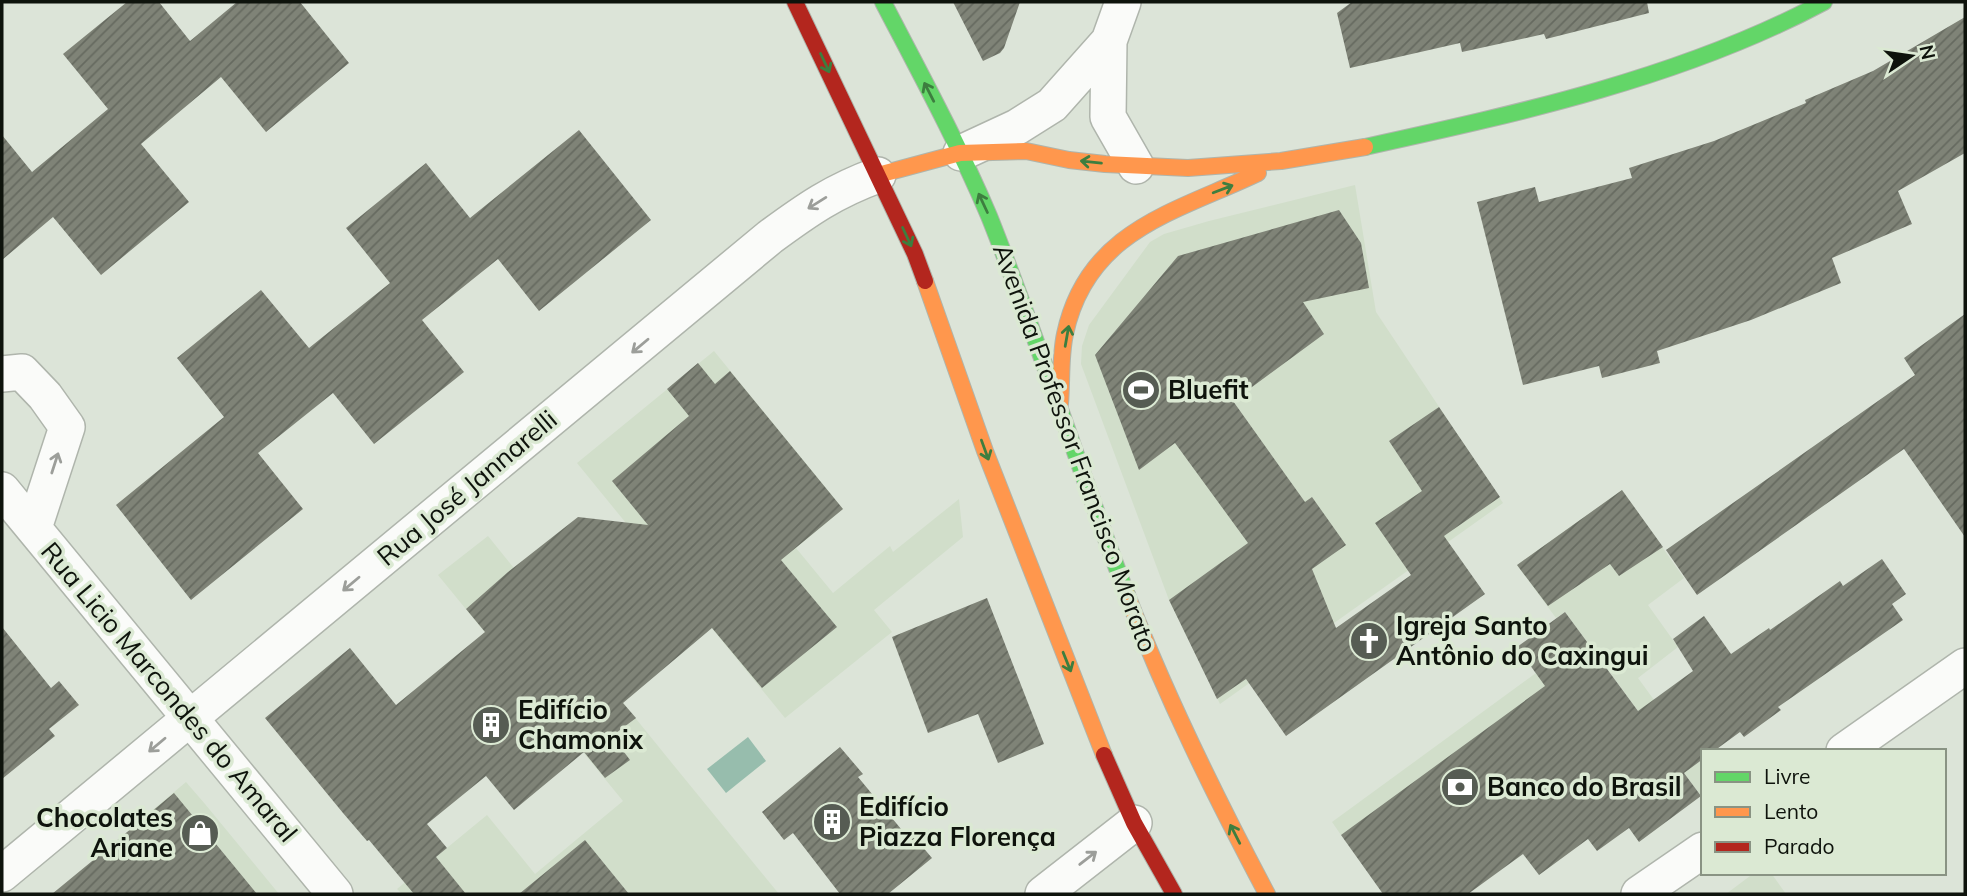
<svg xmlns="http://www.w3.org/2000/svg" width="1967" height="896" font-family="Mulish,sans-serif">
  <defs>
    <pattern id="building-hatch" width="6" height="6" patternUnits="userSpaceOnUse" patternTransform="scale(1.75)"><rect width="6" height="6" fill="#7f8377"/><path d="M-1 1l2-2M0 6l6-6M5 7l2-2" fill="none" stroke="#666a60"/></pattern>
  </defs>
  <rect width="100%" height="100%" fill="#dce4d8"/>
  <path fill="#d1deca" d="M1355 185 1376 312 1503 503 1220 704 1169 600 1081 364 1082 346 1089 325 1150 242 1164 234 1209 221Z
    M714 351 843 509 796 548 833 593 890 546 893 552 959 499 963 537 874 610 892 632 785 718 577 463Z
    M1622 490 1684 578 1648 605 1678 647 1638 678 1703 767 1701 796 1565 612 1556 618 1517 565Z
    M488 536 671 762 779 894H629L600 859 557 894H402L397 889 487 815 535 874 623 801 438 575Z
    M1536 673 1582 735 1341 835 1332 822Z
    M186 782 205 804 279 894H204L142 819Z
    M1754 873H1771L1786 894H1726Z"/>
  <path fill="#97bdad" d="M748 737 766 761 726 793 707 769Z"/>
  <path fill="url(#building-hatch)" d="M127 2H159L190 41 237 2H300L349 63 266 132 221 77 141 144 189 202 101 275 53 217 2 260V135L32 172 108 109 63 54Z
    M953 2H1020L1004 48 1000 53 983 61Z
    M1352 2H1647L1649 13 1546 39 1544 34 1462 52 1460 43 1350 68 1337 13Z
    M1965 17V153L1898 191 1912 224 1832 258 1841 283 1751 320 1657 351 1660 363 1602 378 1599 366 1523 385 1477 202 1535 187 1539 202 1632 178 1629 168 1714 141 1806 103 1805 100 1873 71Z
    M579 130 651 220 539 311 498 259 422 320 464 372 374 444 333 393 258 453 303 509 191 600 116 505 224 417 177 358 261 290 309 348 390 283 346 228 426 163 470 218Z
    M1339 210 1361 243 1369 288 1303 302 1324 334 1233 401 1305 502 1312 497 1346 545 1312 569 1336 628 1411 575 1375 523 1422 491 1389 441 1439 407 1500 497 1444 536 1485 594 1286 736 1246 679 1217 699 1169 600 1248 543 1175 443 1139 470 1095 355 1178 256Z
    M1965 314V537L1904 449 1697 595 1666 550 1915 375 1904 358Z
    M698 363 715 384 730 371 843 509 781 560 837 627 762 688 712 628 623 703 636 718 612 736 630 760 605 778 584 752 514 810 486 776 427 824 447 848 436 857 466 894H414L369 840 367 841 343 813 265 718 350 648 396 705 485 632 466 609 508 572 578 517 648 525 612 481 689 416 667 389Z
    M1622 490 1663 547 1619 576 1610 564 1548 606 1517 565Z
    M1882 559 1906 594 1892 604 1903 620 1778 707 1781 710 1744 737 1740 732 1714 751H1703V759L1684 773 1701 796 1639 842 1629 828 1597 851 1588 839 1539 875 1523 854 1468 894H1383L1341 835 1545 686 1517 647 1565 612 1638 711 1693 671 1673 639 1704 616 1731 654 1769 628 1770 630 1840 581 1843 586Z
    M987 598 1044 744 998 763 978 714 928 733 892 637Z
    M2 627 51 688 59 681 79 705 49 729 55 736 2 779Z
    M840 747 863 774 858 777 906 835 910 832 932 858 888 894H840L793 833 784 840 762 812Z
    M174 793 257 894H52L97 857Z
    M585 840 629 894H519Z"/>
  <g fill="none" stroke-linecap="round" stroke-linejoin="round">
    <defs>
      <path id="street" d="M1123 2 1109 41 1108 117 1136 166
        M961 153 1017 127 1052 105 1109 41
        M2 374 22 372 45 396 67 427 34 528
        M2 490 335 894
        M1844 751 1965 666
        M2 874 770 237C808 209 834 191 878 175
        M1043 894 1134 823
        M1639 894 1703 850"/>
      <path id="fast" d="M883 2C920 73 958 143 989 216 1039 341 1079 470 1127 595
        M1365 147C1520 113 1684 77 1824 2"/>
      <path id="slow" d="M878 175 960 153 1026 151 1069 160 1105 164 1188 168 1281 161 1365 147
        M925 281 985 451 1104 755
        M1060 404C1062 381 1060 357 1065 334 1087 230 1176 212 1258 173
        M1127 595C1167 699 1215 796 1267 894"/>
      <path id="jam" d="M795 2 915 254 925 281
        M1104 755 1134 823 1174 894"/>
    </defs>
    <use href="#street" stroke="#afb5ac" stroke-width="38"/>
    <use href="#fast" stroke="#afb5ac" stroke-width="18"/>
    <use href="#slow" stroke="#afb5ac" stroke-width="18"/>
    <use href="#jam" stroke="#afb5ac" stroke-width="18"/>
    <use href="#street" stroke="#fafbf9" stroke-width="35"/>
    <use href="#fast" stroke="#63d668" stroke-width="16"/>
    <use href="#slow" stroke="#ff974d" stroke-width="16"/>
    <use href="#jam" stroke="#b3261e" stroke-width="16"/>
  </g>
  <defs><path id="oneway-shaft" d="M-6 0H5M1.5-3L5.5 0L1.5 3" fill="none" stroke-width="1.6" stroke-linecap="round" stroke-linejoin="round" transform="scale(1.75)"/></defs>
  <g stroke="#3d7e3f">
    <use href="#oneway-shaft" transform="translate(825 63) rotate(65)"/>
    <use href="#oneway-shaft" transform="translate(929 92) rotate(-117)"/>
    <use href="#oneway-shaft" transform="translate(1091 162) rotate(-174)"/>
    <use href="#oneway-shaft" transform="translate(1223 189) rotate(-21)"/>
    <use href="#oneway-shaft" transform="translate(983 203) rotate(-115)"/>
    <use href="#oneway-shaft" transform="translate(907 237) rotate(65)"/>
    <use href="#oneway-shaft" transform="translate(1067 336) rotate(-80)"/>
    <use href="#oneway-shaft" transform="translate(985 450) rotate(70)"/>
    <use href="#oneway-shaft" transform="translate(1067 662) rotate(68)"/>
    <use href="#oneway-shaft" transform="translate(1235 834) rotate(-117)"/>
  </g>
  <g stroke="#9c9e9a">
    <use href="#oneway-shaft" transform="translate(817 203) rotate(148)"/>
    <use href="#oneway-shaft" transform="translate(640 346) rotate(140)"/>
    <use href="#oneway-shaft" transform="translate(55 463) rotate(-72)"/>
    <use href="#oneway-shaft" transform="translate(351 584) rotate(140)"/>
    <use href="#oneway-shaft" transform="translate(157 745) rotate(140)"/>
    <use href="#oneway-shaft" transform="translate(1088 858) rotate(-38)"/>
  </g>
  <defs>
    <symbol id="stadium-disc" viewBox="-11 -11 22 22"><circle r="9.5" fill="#565c53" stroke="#dbe9d3"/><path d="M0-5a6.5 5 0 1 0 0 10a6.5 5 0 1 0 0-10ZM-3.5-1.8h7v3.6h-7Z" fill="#fff"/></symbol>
    <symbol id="church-disc" viewBox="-11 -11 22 22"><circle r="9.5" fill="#565c53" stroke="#dbe9d3"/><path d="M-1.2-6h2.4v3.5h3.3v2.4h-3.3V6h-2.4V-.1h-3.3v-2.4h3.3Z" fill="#fff"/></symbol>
    <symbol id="building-disc" viewBox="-11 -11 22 22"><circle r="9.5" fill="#565c53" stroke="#dbe9d3"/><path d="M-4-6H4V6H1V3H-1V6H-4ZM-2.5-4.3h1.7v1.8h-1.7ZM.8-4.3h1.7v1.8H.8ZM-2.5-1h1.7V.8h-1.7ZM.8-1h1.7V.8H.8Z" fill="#fff"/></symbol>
    <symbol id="bank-disc" viewBox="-11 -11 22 22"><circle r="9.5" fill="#565c53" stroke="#dbe9d3"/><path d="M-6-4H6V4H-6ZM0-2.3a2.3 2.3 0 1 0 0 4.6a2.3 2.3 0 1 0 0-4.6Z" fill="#fff"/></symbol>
    <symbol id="shop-disc" viewBox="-11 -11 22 22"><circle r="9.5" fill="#565c53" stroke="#dbe9d3"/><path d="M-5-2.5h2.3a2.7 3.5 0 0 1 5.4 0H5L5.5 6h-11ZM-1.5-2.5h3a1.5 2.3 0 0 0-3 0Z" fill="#fff"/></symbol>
  </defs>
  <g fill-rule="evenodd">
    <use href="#stadium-disc" x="1119" y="368" width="44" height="44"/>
    <use href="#church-disc" x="1347" y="619" width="44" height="44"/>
    <use href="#building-disc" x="469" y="703" width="44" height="44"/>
    <use href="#bank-disc" x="1438" y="765" width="44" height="44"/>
    <use href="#building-disc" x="810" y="800" width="44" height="44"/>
    <use href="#shop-disc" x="178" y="811" width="44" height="44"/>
  </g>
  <g text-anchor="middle" stroke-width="7" stroke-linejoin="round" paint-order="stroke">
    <g font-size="26" font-weight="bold" fill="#0e130c" stroke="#dbe9d3" text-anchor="start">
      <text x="1168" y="399">Bluefit</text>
      <text x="1396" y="635">Igreja Santo<tspan x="1396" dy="30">Antônio do Caxingui</tspan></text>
      <text x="518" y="719">Edifício<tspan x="518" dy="30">Chamonix</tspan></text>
      <text x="1487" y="796">Banco do Brasil</text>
      <text x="859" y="816">Edifício<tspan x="859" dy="30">Piazza Florença</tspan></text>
      <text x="173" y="827" text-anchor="end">Chocolates<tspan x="173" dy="30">Ariane</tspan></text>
    </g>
    <g font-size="26" fill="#0e130c" stroke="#dbe9d3">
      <text transform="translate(1075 448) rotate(70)" y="9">Avenida Professor Francisco Morato</text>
      <text transform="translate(467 488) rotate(-40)" y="9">Rua José Jannarelli</text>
      <text transform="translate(169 692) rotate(50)" y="9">Rua Licio Marcondes do Amaral</text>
    </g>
  </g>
  <rect width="1967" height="896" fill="none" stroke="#0e130c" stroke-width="7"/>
  <rect x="1701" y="749" width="245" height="126" fill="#dbe9d3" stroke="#899383" stroke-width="2"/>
  <rect x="1715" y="772" width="35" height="10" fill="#63d668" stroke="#899383" stroke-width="2"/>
  <text x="1764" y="784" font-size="21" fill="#0e130c">Livre</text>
  <rect x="1715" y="807" width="35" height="10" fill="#ff974d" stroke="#899383" stroke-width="2"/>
  <text x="1764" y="819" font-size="21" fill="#0e130c">Lento</text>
  <rect x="1715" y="842" width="35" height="10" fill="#b3261e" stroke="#899383" stroke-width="2"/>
  <text x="1764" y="854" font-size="21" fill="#0e130c">Parado</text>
  <g transform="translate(1911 56) rotate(77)" stroke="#dbe9d3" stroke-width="5" paint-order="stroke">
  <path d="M0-5L12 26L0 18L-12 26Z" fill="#0e130c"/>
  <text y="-10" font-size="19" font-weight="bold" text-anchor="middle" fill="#0e130c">N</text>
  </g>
</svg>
